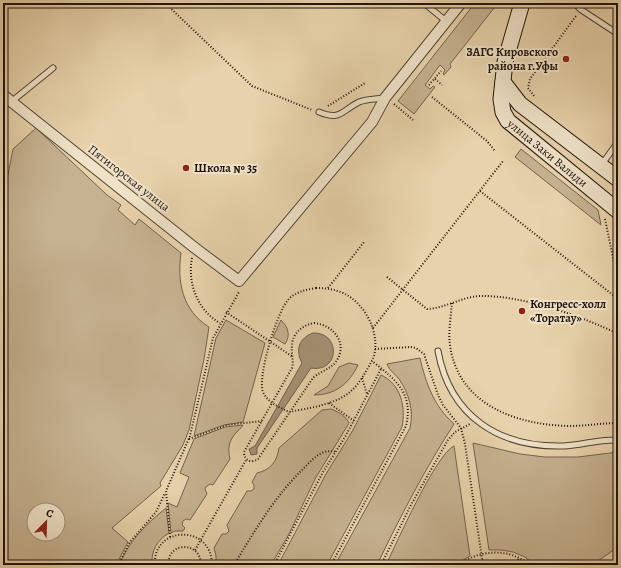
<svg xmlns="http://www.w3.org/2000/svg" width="621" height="568" font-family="Alegreya,serif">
  <rect width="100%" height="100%" fill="#e7d2ab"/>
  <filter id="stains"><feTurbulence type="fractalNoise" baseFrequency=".005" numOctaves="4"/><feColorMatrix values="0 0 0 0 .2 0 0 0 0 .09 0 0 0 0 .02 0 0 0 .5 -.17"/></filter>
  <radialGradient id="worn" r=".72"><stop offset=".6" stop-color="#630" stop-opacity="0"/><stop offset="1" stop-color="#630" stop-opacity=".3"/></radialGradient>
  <path fill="#c5b290" stroke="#72634e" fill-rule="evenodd" d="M475 3H498L450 64 451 67 444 75 443 74 445 70 440 65 425 85 430 89 433 86 435 87 414 114 398 101Z
    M36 128 107 195 121 205 118 210 135 225 139 219 181 253C177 282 182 310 209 327L204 359 189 430 183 445 160 483 161 486 112 528 128 542 116 565H3V175H8L13 149ZM34 510H58V534H34Z
    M521 149 598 210 601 225 515 157Z
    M226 320 265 343 243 422 224 425 194 436 216 338Z
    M281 320C288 327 291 335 285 344L273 337Z
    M420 358C426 384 434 406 454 424 425 469 400 517 377 565H335L410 428C414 410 409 394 399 379 395 374 389 370 387 364Z
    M349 363 358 365C349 384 335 395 314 395L328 386 339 367Z
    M381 375C401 384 406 407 402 427L327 565H278L326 474 353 430Z
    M331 409C337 411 347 417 349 423L315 479 289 534 271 565H216V556L214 548 222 534H226L229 531 227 525 247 491H251L254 489V485L252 482 257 473C271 470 277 461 279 448L322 410Z
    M243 425C241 429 238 430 235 434 228 442 228 450 230 459L213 485 210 484 206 487 205 489 207 494 190 520 186 519 183 521 182 525 185 528 183 531H175L171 533 168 503 177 507 189 477 180 473 194 439 225 427Z
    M473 443 520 454 545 457H578L618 452V547L592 565H535L525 557 513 552 501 550H489Z
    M454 446 470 556 455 565H386C396 544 436 454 454 446Z
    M166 508 169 533C157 540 151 551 152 565H119C129 541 146 524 166 508Z"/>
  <path fill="#a39175" stroke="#6f5f4b" d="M313 333C341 332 340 373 311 368L257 448V454L251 455 249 449 255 446 302 363C295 350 299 338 313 333Z"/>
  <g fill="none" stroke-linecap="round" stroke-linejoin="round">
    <defs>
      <path id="service" d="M424 3 446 21
        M575 3 580 9 618 34
        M11 102 53 68
        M319 112C341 121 341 111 359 102 366 99 377 99 384 98
        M602 164 618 142
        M438 351C450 417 500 448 564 446 582 445 600 439 618 440"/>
      <path id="minor" d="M3 95 195 248 239 281 372 122 385 98 461 3"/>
      <g id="secondary">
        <path id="s1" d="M522 3 505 62 501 99 503 112 508 121 513 125 618 211"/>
        <path d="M503 82 520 104 618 179"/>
      </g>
    </defs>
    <use href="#service" stroke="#524434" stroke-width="7"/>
    <use href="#minor" stroke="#524434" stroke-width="12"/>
    <use href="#secondary" stroke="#20140c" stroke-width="17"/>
    <path stroke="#20140c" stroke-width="2" stroke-dasharray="1 2" stroke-linecap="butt" d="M165 3 252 86 312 110
      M435 79 442 85
      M429 85 441 71
      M534 96 528 88 530 79 576 16
      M432 97 487 141 495 151
      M394 104 413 120
      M328 106 365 83
      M480 191 618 299
      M605 219 618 282
      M192 258C187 283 198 311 220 323
      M387 277 427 309C446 308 461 297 480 296 521 295 582 316 618 334
      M316 288C325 288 334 289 343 293 363 302 378 328 375 351 374 359 369 366 365 373 361 380 356 387 350 392 334 405 309 408 289 412 279 407 268 403 263 392 257 377 277 312 288 300 295 292 305 290 316 288Z
      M328 288 364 242
      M452 303C451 316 448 332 450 345 458 405 517 425 569 426 586 426 602 423 618 423
      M226 312 293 357
      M314 323C335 325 350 346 334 364 328 370 319 372 313 378L258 459C251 464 244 460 244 452L292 368C294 360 291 353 292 346 292 333 303 325 314 323Z
      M373 328 503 161
      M375 349 411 347 416 348 424 354 438 395 443 405 461 428 465 444 483 565
      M615 356 618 316
      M362 378 367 394
      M329 403 354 421
      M189 439 227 425 262 421
      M170 537 166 491 190 436 213 338 239 292
      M195 550 246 460
      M118 565 130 542 156 512 165 493
      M149 565 155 562
      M155 565C152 526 212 523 212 565
      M168 565C168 541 201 541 201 565
      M234 565C255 530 275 496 304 468 310 462 316 455 324 452 328 451 332 451 336 452
      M274 565 323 472 345 437 381 369
      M331 565 406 426C414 393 395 379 372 361
      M381 565 412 503 448 440 455 432 470 424
      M458 565C479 550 509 547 530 565
      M515 565 519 558
      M611 565 618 560"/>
    <use href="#service" stroke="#efe2c8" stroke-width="5"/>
    <use href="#minor" stroke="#efe2c8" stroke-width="10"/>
    <use href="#secondary" stroke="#efe2c8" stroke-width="15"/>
  </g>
  <g fill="#8f2418" stroke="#efe2c8" stroke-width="1.5">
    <circle cx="566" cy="59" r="4"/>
    <circle cx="186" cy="168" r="4"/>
    <circle cx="522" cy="311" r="4"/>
  </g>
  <g text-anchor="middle" stroke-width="4" stroke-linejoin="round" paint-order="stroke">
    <g font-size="12" font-weight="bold" fill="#20140c" stroke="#efe2c8" text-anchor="start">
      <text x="558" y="56" text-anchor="end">ЗАГС Кировского<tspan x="558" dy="14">района г.Уфы</tspan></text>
      <text x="194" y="172">Школа № 35</text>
      <text x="530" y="308">Конгресс-холл<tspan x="530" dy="14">«Торатау»</tspan></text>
    </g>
    <g font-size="12" fill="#20140c" stroke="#efe2c8">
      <text dy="4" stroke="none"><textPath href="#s1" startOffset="173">улица Заки Валиди</textPath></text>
      <text transform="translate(129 178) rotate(38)" y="4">Пятигорская улица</text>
    </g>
  </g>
  <rect width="621" height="568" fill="none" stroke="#e7d2ab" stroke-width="16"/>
  <rect x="4" y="4" width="613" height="560" fill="none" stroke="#20140c" stroke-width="2"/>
  <rect x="8" y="8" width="605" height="552" fill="none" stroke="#20140c"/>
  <g transform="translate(46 522) rotate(23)"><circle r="19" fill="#efe2c8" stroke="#9c907d"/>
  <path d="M0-3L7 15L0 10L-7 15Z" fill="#8f2418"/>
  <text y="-6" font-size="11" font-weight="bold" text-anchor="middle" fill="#20140c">С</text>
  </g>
  <rect width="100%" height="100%" filter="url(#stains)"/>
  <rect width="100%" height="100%" fill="url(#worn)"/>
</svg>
